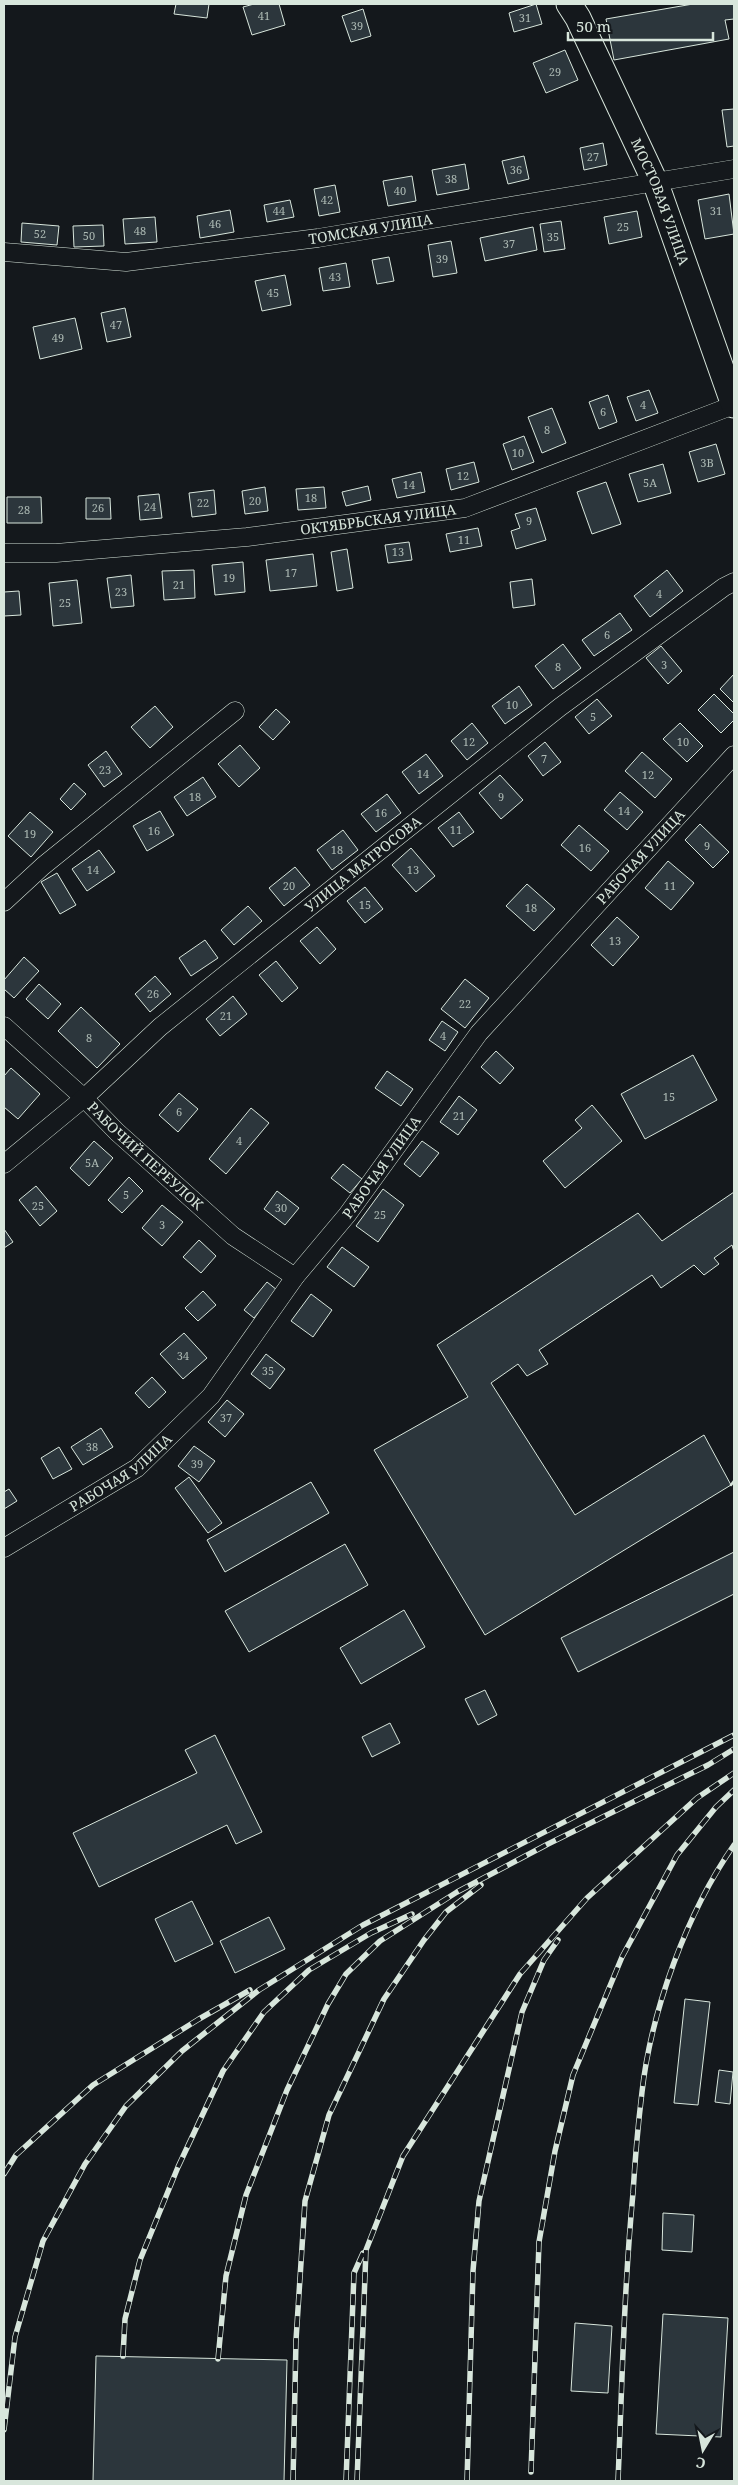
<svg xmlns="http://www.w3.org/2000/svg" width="738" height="2485" font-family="'Noto Serif',serif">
  <rect width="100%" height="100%" fill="#14181c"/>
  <path fill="#2c363c" stroke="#d8e6dc" d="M176 4H209L207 18 174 14Z
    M254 4H279L285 25 252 35 243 7Z
    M536 4 542 24 514 32 509 13Z
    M693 4H734V19L725 20 729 39 614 60 606 19Z
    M363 9 371 36 351 42 342 16Z
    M565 50 578 80 546 93 533 63Z
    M734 109V146L727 147 722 110Z
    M603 143 607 165 584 170 580 148Z
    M524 156 529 179 508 184 502 161Z
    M465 164 469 189 437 195 432 170Z
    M412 176 416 201 388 206 383 181Z
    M335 185 340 212 319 216 314 189Z
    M729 194 734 234 705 239 698 200Z
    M290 200 294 217 267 222 264 205Z
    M230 210 234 232 200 238 197 216Z
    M637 211 642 237 609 244 604 217Z
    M155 217 157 242 125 244 123 219Z
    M561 221 565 249 544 252 540 224Z
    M22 223 59 226 57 245 21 242Z
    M103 225 104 246 74 247 73 226Z
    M533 227 537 250 485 261 480 238Z
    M451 241 457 273 433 277 428 245Z
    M389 257 394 281 377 284 372 260Z
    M346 263 350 287 323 291 319 268Z
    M285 275 291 305 262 311 255 281Z
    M125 308 131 337 107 342 101 313Z
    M75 318 82 349 40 359 33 327Z
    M649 390 658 413 636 421 627 397Z
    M608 395 617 422 599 429 589 402Z
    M552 408 566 443 542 453 528 417Z
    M524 436 534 462 512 470 503 444Z
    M716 444 725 474 698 482 689 452Z
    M474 462 479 482 451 490 446 469Z
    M663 464 671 493 638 502 629 474Z
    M421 472 425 492 397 498 392 479Z
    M606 482 621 524 592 534 577 492Z
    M368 486 371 500 346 506 342 492Z
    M265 487 268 511 245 514 242 491Z
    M324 487 326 508 298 510 296 489Z
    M214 490 216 514 192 517 189 493Z
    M159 494 162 518 140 520 138 496Z
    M7 497H41L42 523H7Z
    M86 498H110L111 519H86Z
    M536 508 546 540 516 549 511 531 520 528 515 514Z
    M478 528 482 546 450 552 446 534Z
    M409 542 412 560 388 563 385 545Z
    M347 549 353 588 337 591 331 552Z
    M313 554 317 586 270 591 266 560Z
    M243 562 245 592 215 595 212 565Z
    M194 570 195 598 164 600 162 571Z
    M667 570 683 591 650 617 634 596Z
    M131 575 134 606 111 608 107 578Z
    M532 579 535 605 513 608 510 582Z
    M77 580 82 623 53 626 49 583Z
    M19 591 21 615 4 616V592Z
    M620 613 632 630 594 656 582 640Z
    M563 644 581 668 553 689 535 666Z
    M661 646 682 671 668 684 646 658Z
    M734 674V703L720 689Z
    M519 686 532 705 505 724 492 706Z
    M714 694 734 714V720L721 733 698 710Z
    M597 699 612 716 589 734 575 717Z
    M155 706 173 727 150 748 131 727Z
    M276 709 290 722 273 740 259 727Z
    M472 723 488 743 467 760 451 741Z
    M680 723 703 746 687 762 663 739Z
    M545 742 561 762 543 776 528 756Z
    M240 745 260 768 239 787 218 764Z
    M106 751 122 774 104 787 88 765Z
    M642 752 672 779 655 798 625 771Z
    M426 754 443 776 419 794 402 772Z
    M500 775 523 800 501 819 479 793Z
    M203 777 216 797 187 816 174 797Z
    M74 783 86 794 71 810 60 799Z
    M620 792 643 812 627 830 604 810Z
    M387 794 401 813 376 832 361 814Z
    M160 811 174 835 147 851 133 826Z
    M30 812 53 832 31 857 8 836Z
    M459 812 474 832 453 847 438 828Z
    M700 824 729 852 713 868 685 840Z
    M579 825 609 851 591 871 561 845Z
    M343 830 358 850 332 870 317 850Z
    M411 848 435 876 416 892 392 865Z
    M99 850 115 872 87 891 72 869Z
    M668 861 694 883 671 910 645 888Z
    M295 867 310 885 284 906 269 888Z
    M57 873 76 905 60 914 41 882Z
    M527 884 555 909 534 931 506 906Z
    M365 887 383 909 365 923 347 901Z
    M248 906 262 921 234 945 221 930Z
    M617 917 639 937 613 966 591 945Z
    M317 927 336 949 320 964 300 941Z
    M205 940 218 958 191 976 179 958Z
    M24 957 39 971 14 998 4 989V980Z
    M276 961 298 988 282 1002 259 975Z
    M155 976 171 994 150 1012 135 994Z
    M465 979 489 998 465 1028 441 1009Z
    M39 984 61 1004 48 1019 26 999Z
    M233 996 247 1014 220 1036 206 1019Z
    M81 1007 120 1044 97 1068 58 1031Z
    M442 1021 458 1032 445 1051 429 1040Z
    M496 1051 514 1068 500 1084 481 1067Z
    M693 1055 717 1100 645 1139 621 1094Z
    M11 1068 40 1094 18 1119 4 1107V1076Z
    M387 1071 413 1089 401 1106 375 1088Z
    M179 1093 198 1109 178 1132 159 1115Z
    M459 1096 477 1110 458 1135 440 1122Z
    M592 1105 622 1141 565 1188 543 1161 582 1128 575 1120Z
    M251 1108 269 1123 226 1174 209 1159Z
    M94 1141 113 1158 89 1186 70 1168Z
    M422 1141 439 1153 420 1177 404 1164Z
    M343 1164 362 1179 350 1193 331 1178Z
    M129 1177 143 1191 122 1213 108 1200Z
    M36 1186 57 1211 40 1226 19 1200Z
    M383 1189 404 1205 378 1242 356 1226Z
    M277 1191 299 1208 285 1225 264 1209Z
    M734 1192V1252L732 1245 714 1258 719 1264 704 1275 694 1265 661 1288 652 1275 539 1350 548 1364 527 1376 518 1364 491 1383 575 1515 704 1435 731 1485 485 1635 374 1450 468 1397 437 1345 638 1213 662 1241Z
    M162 1205 183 1222 162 1246 142 1228Z
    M4 1229 13 1242 4 1248Z
    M199 1240 216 1256 201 1273 183 1257Z
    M342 1247 369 1267 354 1287 327 1267Z
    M267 1282 277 1290 254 1318 244 1310Z
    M203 1291 216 1305 198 1321 185 1308Z
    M311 1294 332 1310 313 1337 291 1321Z
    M184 1333 207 1358 183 1379 160 1354Z
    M266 1354 285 1369 270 1389 251 1374Z
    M152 1377 166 1392 149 1408 135 1393Z
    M227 1400 244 1414 225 1437 208 1422Z
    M101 1428 113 1447 83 1465 71 1447Z
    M194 1446 215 1461 199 1482 178 1466Z
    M59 1447 72 1469 53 1479 41 1458Z
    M189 1477 222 1523 208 1533 175 1488Z
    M311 1482 329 1513 225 1572 207 1540Z
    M9 1489 17 1501 4 1509V1492Z
    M345 1544 368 1585 249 1652 225 1611Z
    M734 1552V1594L578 1672 561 1638Z
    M404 1610 425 1647 361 1684 340 1648Z
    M485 1690 497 1715 478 1725 465 1699Z
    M390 1723 400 1743 372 1757 362 1737Z
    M215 1735 262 1832 236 1844 227 1825 99 1887 73 1833 197 1773 185 1750Z
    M192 1901 213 1944 175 1962 155 1919Z
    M269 1917 285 1949 235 1973 220 1941Z
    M685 1999 710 2002 698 2105 674 2103Z
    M719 2070 733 2072 730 2104 715 2102Z
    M663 2213 694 2215 692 2252 662 2250Z
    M663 2314 728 2318 721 2437 656 2434Z
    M575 2323 612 2326 608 2393 571 2391Z
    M96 2356 287 2360 284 2481H93Z"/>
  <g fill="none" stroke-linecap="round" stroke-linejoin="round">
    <defs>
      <g id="street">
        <path id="s1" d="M4 252 126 262 318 238 734 169"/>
        <path id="s2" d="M4 553H56L247 537 465 508 734 405"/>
        <path d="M4 902 43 866 235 711"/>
        <path id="s3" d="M4 1026 84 1098 117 1132 233 1236 295 1277"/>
        <path id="s4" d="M4 1164 84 1098 160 1027 383 848 560 707 724 587 734 582"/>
        <path id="s5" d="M4 1548 137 1468 211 1396 295 1277 347 1215 479 1033 734 755"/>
      </g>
      <g id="secondary">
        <path id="s6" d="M569 4 578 18 656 184 734 405"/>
      </g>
    </defs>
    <use href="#street" stroke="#d8e6dc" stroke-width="19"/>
    <use href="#secondary" stroke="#d8e6dc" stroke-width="27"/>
    <use href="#street" stroke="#14181c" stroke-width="18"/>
    <use href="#secondary" stroke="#14181c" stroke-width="25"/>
    <defs>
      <path id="rail" d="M4 2174 16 2155 93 2085 199 2019 250 1990
        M123 2356 125 2319 140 2260 178 2167 223 2071 264 2012 309 1970 371 1933 412 1914
        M218 2359 226 2276 246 2195 287 2090 328 2004 346 1974 380 1941 457 1892 548 1844 708 1765 734 1749
        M4 2430 15 2337 43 2241 85 2164 126 2106 182 2051 259 1990 363 1925 734 1735
        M531 2472 539 2242 555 2151 573 2075 622 1957 677 1855 716 1807 734 1790
        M293 2481 296 2340 305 2201 329 2115 384 1999 424 1940 446 1912 481 1885
        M346 2481 354 2273 363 2253
        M357 2481 366 2250 403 2156 520 1974 587 1898 697 1798 734 1773
        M467 2481 473 2271 479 2201 522 2012 544 1960 558 1940
        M618 2481C622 2385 624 2289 633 2193 635 2160 638 2125 642 2092 651 2011 687 1912 734 1845"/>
    </defs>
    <use href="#rail" stroke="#d8e6dc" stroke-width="5.5"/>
    <use href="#rail" stroke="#14181c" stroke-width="4" stroke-dasharray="11" stroke-linecap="butt"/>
    <path stroke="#d8e6dc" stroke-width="2.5" d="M731 1485 734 1481"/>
  </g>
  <g text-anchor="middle" stroke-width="4" stroke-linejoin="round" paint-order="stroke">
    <g font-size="11" fill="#adbab4">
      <text x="264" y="20">41</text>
      <text x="525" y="22">31</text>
      <text x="357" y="30">39</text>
      <text x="555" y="76">29</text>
      <text x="593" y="161">27</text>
      <text x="516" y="174">36</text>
      <text x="451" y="183">38</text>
      <text x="400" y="195">40</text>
      <text x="327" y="204">42</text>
      <text x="279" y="215">44</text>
      <text x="716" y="215">31</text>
      <text x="215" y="228">46</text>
      <text x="623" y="231">25</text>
      <text x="140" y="235">48</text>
      <text x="40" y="238">52</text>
      <text x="89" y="240">50</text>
      <text x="553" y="241">35</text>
      <text x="509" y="248">37</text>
      <text x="442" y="263">39</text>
      <text x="335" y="281">43</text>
      <text x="273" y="297">45</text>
      <text x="116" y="329">47</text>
      <text x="58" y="342">49</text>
      <text x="643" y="409">4</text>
      <text x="603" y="416">6</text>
      <text x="547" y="434">8</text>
      <text x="518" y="457">10</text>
      <text x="707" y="467">3В</text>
      <text x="463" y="480">12</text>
      <text x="650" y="487">5А</text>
      <text x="409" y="489">14</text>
      <text x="311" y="502">18</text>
      <text x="255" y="505">20</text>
      <text x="203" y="507">22</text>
      <text x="150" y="511">24</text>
      <text x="98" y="512">26</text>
      <text x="24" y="514">28</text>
      <text x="529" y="525">9</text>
      <text x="464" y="544">11</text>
      <text x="398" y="556">13</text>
      <text x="291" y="577">17</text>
      <text x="229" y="582">19</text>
      <text x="179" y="589">21</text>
      <text x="121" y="596">23</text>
      <text x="659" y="598">4</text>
      <text x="65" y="607">25</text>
      <text x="607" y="639">6</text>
      <text x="664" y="669">3</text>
      <text x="558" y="671">8</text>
      <text x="512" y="709">10</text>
      <text x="593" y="721">5</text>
      <text x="469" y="746">12</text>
      <text x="683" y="746">10</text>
      <text x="544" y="763">7</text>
      <text x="105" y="774">23</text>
      <text x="423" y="778">14</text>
      <text x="648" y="779">12</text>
      <text x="195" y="801">18</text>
      <text x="501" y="801">9</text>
      <text x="624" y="815">14</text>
      <text x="381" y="817">16</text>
      <text x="456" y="834">11</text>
      <text x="154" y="835">16</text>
      <text x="30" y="838">19</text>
      <text x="707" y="850">9</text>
      <text x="585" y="852">16</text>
      <text x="337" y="854">18</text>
      <text x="93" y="874">14</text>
      <text x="413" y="874">13</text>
      <text x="289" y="890">20</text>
      <text x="670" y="890">11</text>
      <text x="365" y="909">15</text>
      <text x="531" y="912">18</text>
      <text x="615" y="945">13</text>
      <text x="153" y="998">26</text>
      <text x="465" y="1008">22</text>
      <text x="226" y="1020">21</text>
      <text x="443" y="1040">4</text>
      <text x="89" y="1042">8</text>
      <text x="669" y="1101">15</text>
      <text x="179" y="1116">6</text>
      <text x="459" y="1120">21</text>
      <text x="239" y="1145">4</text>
      <text x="92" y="1167">5А</text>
      <text x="126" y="1199">5</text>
      <text x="38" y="1210">25</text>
      <text x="281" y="1212">30</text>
      <text x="380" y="1219">25</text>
      <text x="162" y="1229">3</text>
      <text x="183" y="1360">34</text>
      <text x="268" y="1375">35</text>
      <text x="226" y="1422">37</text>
      <text x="92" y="1451">38</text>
      <text x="197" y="1468">39</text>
    </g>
    <g font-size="14" fill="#d8e6dc" stroke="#14181c">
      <text dy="5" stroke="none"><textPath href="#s6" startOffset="218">МОСТОВАЯ УЛИЦА</textPath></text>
      <text dy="5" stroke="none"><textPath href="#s1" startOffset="369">ТОМСКАЯ УЛИЦА</textPath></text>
      <text dy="5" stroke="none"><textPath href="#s2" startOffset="376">ОКТЯБРЬСКАЯ УЛИЦА</textPath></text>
      <text dy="5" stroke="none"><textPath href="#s5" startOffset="949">РАБОЧАЯ УЛИЦА</textPath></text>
      <text dy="5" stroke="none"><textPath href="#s4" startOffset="468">УЛИЦА МАТРОСОВА</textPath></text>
      <text dy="5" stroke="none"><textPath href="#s3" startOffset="192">РАБОЧИЙ ПЕРЕУЛОК</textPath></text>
      <text dy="5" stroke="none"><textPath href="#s5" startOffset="544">РАБОЧАЯ УЛИЦА</textPath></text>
      <text dy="5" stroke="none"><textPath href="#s5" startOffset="139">РАБОЧАЯ УЛИЦА</textPath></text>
    </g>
  </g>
  <rect width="738" height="2485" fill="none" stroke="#d8e6dc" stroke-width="10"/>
  <g transform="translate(703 2450) rotate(190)" stroke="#14181c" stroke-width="4" paint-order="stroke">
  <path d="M0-4L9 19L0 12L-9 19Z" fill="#d8e6dc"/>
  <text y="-8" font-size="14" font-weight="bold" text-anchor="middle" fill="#d8e6dc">С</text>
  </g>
  <path d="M568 32v8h145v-8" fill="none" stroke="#d8e6dc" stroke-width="2.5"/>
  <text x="576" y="32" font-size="15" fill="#d8e6dc" stroke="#14181c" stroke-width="4" paint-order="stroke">50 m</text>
</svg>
